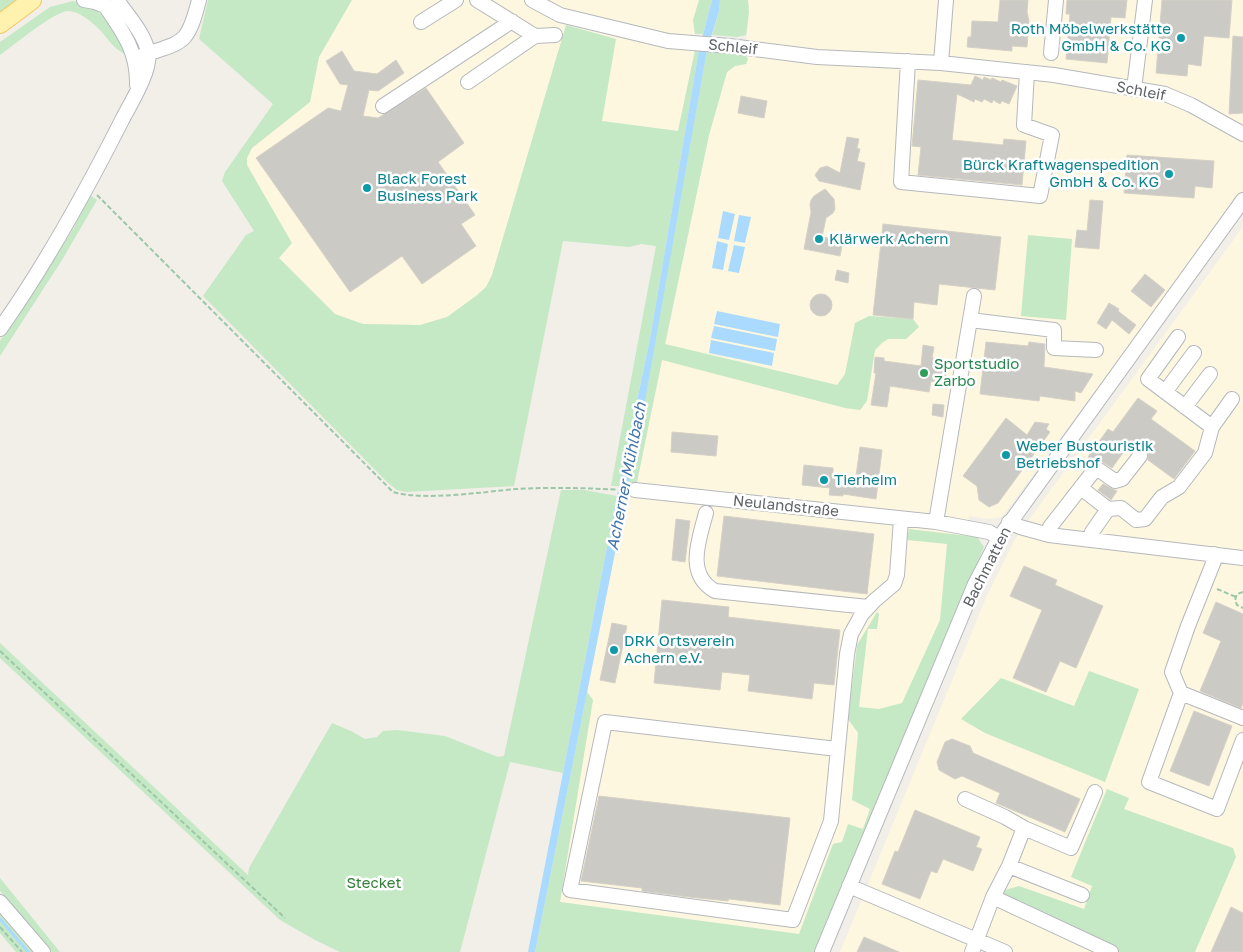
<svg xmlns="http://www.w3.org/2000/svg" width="1243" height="952" font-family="'Golos Text',sans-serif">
  <rect width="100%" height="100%" fill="#f1efe8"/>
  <path fill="#fef7e0" d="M352 0H699L693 20 695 34V50L678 131 601 121 615 39 566 25 492 275 486 287 476 296 447 317 420 325 363 324 335 314 279 258 291 243 247 165V157L252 148 310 102 319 57Z
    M748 0H1243V190L1002 517 988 519 969 516 951 627 861 832 799 934 560 902 592 700 587 692 628 487H636L709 135 727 72 735 66 746 64 748 59 745 55 749 12Z
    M1243 227V952H840L986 598 1015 539Z"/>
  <path fill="#c5e8c5" d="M0 0H18L0 13Z
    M208 0H352L319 57 310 102 252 148 247 158V165L292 243 279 258 335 314 363 324 420 325 447 317 476 296 486 287 492 275 566 25 616 39 602 121 678 131 695 50H699L650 339 619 486H611L656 246 641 244 629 247 563 241 514 486 406 492 397 490 388 483 203 296 246 235 254 231 222 181 225 172 273 104 199 39Z
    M699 0H712L703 34H695L693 20Z
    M720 0H748L749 12 746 35 737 37 712 35 719 11Z
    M73 1C106 10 114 26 128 55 115 51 109 40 100 30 92 22 79 11 68 11 53 12 13 46 0 55V42L50 7Z
    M707 50 745 55 748 59 746 64 735 66 727 72 709 135 665 344 837 385 845 374 855 323 869 316 913 319 919 327 906 339H888L882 343 875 350 867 401 860 410 845 408 662 360 636 487H628Z
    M90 195 97 200 62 260 0 356V341L73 229Z
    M1028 235 1072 239 1066 320 1021 316Z
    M561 490H584L617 496 563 773 510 762 460 952H340L315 940 280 920 0 658V643L248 875 249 868 332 723 351 731 365 739 377 737 383 731 397 730 445 736 498 757 504 756Z
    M909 529 977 537 984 547 816 952H535L587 692 593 700 560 902 799 934 833 844 842 842 848 824 863 829 870 809 852 800 858 733 848 719 857 645 877 612 879 614 877 629H868L859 707 879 709 902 703 940 620 947 544 907 540Z
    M1089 671 1139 689 1105 782 985 733 961 719 1001 678 1074 706Z
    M1107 789 1129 798 1124 809 1233 848 1236 857 1195 952H1118L1116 946 1002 897 1005 890 1019 886 1084 909 1092 886 1071 877Z
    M0 878 60 952H52L0 891Z
    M0 910 35 952H16L0 933Z"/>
  <path fill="#aadaff" d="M712 0H720L719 11 707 50 641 423 535 952H528L617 496 650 339 699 50Z
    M723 211 735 214 729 240 718 238Z
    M739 215 751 217 745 243 734 241Z
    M717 241 728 244 723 270 712 268Z
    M734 245 745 247 739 273 728 271Z
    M717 311 780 324 778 337 714 324Z
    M714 326 777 339 775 351 711 338Z
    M711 340 774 353 772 366 709 353Z"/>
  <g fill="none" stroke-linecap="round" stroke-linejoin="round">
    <path stroke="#aadaff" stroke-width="3" d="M0 919 28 952"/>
  </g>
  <path fill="#cccac5" stroke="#d6d1c6" d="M1000 0H1028L1027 12 1029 21 1027 47 1012 46V51L967 47 968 37H971L972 21 998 22Z
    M1067 0H1127L1125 18 1111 17 1107 63 1066 59 1070 14H1066Z
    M1162 0H1232L1229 38 1204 36 1201 66 1188 64 1187 76 1156 73Z
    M1233 36 1243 37V113L1229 114Z
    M342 51 354 71 377 74 396 60 404 73 378 91 369 90 363 116 378 118 426 88 464 143 438 162 475 215 461 224 476 246 422 284 402 256 350 292 256 158 328 108 341 111 348 85 340 84 326 61Z
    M975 76 983 80 984 77 991 80 992 78 1001 82 1002 80 1017 86 1009 104 1002 101 1000 104 993 100 992 103 984 99 982 102 975 99 974 102 957 94 952 140 1003 145 1004 139 1026 141 1022 185 918 175 921 147 912 146 918 80 971 85Z
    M741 96 767 101 764 118 738 113Z
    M847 137 859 139 857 148 860 149 857 161 865 163 860 190 819 181 815 175 820 168 827 166 840 173Z
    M1127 155 1214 161 1212 188 1195 186 1194 198 1124 193Z
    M825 189 834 199 835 209 833 213 826 218 822 237 843 241 840 256 804 249 811 212 810 205 811 200 814 196Z
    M1090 200 1103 201 1099 249 1075 247 1077 230 1087 231Z
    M883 224 1001 237 995 290 939 284 937 305 914 302 913 319 873 315Z
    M837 270 849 273 848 283 835 280Z
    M1145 274 1165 290 1151 307 1131 291Z
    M810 305a11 11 0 1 1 22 0a11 11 0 1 1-22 0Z
    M1109 303 1119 309 1118 311 1136 325 1129 334 1112 320 1106 329 1097 323Z
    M986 342 1028 346 1029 342 1045 344 1044 367 1093 374 1081 393 1075 391V401L1040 396 1039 401 980 394Z
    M923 345 934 347 932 358 948 360 945 383 931 381 929 392 890 386 887 407 871 405 876 373H874L875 357 884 358V361L921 366Z
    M1138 398 1157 411 1151 419 1195 451 1174 479 1148 460V452L1142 447 1134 450 1128 446 1112 468 1101 461 1092 460 1088 457 1108 429 1113 432Z
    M933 404 944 405 943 417 932 415Z
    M1006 418 1027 435 1035 422 1049 424 1046 429 1050 432 998 503 989 507 979 500 977 486 963 476Z
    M672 432 718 436 716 456 671 452Z
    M860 447 882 450 876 499 843 494V496L829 495 830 488 802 485 804 465 833 468V474L856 476Z
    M1103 484 1117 491 1111 500 1098 490Z
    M724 516 874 534 867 594 717 576Z
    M676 519 690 521 685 562 672 560Z
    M1024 566 1057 580 1055 585 1103 606 1076 668 1060 661 1046 692 1013 678 1042 610 1010 596Z
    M662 600 729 607 728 617 840 630 834 685 814 683 812 699 748 691 750 675 722 672 720 690 654 683Z
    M1216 602 1243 614V703L1241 708 1200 691 1221 641 1203 633Z
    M612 623 627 626 615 683 600 680Z
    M1194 711 1232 726 1209 786 1170 771Z
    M952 739 970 746 973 753 1080 799 1065 832 996 803 1000 793 962 776 955 779 939 770 937 762 945 742Z
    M599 796 790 818 780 905 729 899 728 901 689 897 642 891V888L581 881Z
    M915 810 980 837 976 847 982 849 973 871 943 859 937 873 931 871 920 899 882 884 895 851 898 852Z
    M1231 907 1243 913V952H1211Z
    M864 937 899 952H857Z"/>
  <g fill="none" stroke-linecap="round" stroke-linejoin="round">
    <defs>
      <path id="minor" d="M84 0 95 2 105 6
        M101 0C120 28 138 49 137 85
        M532 0 560 15 668 41 730 46 817 57 941 63 1054 75 1165 94 1191 105 1243 134
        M421 22 456 0
        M535 36 555 35
        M1051 53 1056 0
        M141 56C183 41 187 47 199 0
        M908 61 901 182 1040 196 1052 135 1024 125 1027 72
        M941 63 946 0
        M468 82 535 36 477 0
        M1134 89 1145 0
        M383 106 512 21
        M970 320 1054 330V348L1096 350
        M0 329C46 264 85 193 121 122 129 106 152 70 148 52 144 33 128 16 117 0
        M1165 392 1194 353
        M1185 407 1210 374
        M1212 427 1232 399
        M1081 488 1108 509
        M635 490 936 522 989 532 999 538
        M706 513C699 540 685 574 715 591L868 607
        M936 522 974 296
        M1009 522 1020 527 1049 535 1243 558
        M1049 535 1050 527 1096 468 1115 481 1122 479 1140 456
        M1090 540 1092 532 1108 509 1121 508 1136 520 1145 519 1162 497 1179 487 1205 453 1212 427 1148 379 1178 337
        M1214 554V561L1188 626 1172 672 1181 693 1149 782 1217 809 1243 740
        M1181 693 1243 718
        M837 749 605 722 570 890 793 920 831 821 847 654 851 634 862 614 874 601 894 584 897 575 901 519
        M965 799 1005 817 1024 828 1071 848 1095 792
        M1009 866 1082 895
        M849 886 1005 952
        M993 897 1111 952
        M0 902 43 952
        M822 952 975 584 999 538 1243 200
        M972 952 993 897 1009 866 1024 828"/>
      <path id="major" d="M0 24 32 0"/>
    </defs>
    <use href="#minor" stroke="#b5b8bc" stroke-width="16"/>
    <use href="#major" stroke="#f2c960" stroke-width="20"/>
    <path stroke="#9cc7a9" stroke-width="2" stroke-dasharray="5 2.5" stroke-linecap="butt" d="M97 195 393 492C423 501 483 492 516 489 553 487 586 488 623 490
      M1217 589 1236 597
      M1243 592 1237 594 1235 600 1237 605 1243 608
      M0 651 285 918
      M0 927 22 952"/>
    <use href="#minor" stroke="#fff" stroke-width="14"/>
    <use href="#major" stroke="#fff2af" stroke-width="18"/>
  </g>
  <g fill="#0f9aa8" stroke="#fff" stroke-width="2">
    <circle cx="1181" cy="38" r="5"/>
    <circle cx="1169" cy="174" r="5"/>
    <circle cx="367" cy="188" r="5"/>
    <circle cx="819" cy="239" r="5"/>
    <circle cx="1006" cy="455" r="5"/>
    <circle cx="824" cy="480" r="5"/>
    <circle cx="614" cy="650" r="5"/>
  </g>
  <circle fill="#2e9e5b" stroke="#fff" stroke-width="2" cx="924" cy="373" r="5"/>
  <g text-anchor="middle" stroke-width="5" stroke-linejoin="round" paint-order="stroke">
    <g font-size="15" fill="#0d838f" stroke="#fff" text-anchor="start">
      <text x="1171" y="34" text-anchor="end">Roth Möbelwerkstätte<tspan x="1171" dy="17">GmbH &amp; Co. KG</tspan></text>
      <text x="1159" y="170" text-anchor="end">Bürck Kraftwagenspedition<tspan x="1159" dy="17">GmbH &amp; Co. KG</tspan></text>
      <text x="377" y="184">Black Forest<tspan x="377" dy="17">Business Park</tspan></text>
      <text x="829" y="244">Klärwerk Achern</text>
      <text x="1016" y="451">Weber Bustouristik<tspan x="1016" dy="17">Betriebshof</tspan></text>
      <text x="834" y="485">Tierheim</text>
      <text x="624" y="646">DRK Ortsverein<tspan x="624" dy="17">Achern e.V.</tspan></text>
    </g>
    <g font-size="15" fill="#5f6368" stroke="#fff">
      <text transform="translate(733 47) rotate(6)" y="5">Schleif</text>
      <text transform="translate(1141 91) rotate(11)" y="5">Schleif</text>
      <text transform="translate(786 506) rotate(6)" y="5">Neulandstraße</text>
      <text transform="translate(987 567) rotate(-63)" y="5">Bachmatten</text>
    </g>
    <g font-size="15" fill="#27864d" stroke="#fff" text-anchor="start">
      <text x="934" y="369">Sportstudio<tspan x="934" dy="17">Zarbo</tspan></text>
    </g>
    <g font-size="15" fill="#348238" stroke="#fff">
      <text x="374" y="888">Stecket</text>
    </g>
    <g font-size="16" font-style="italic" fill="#4174aa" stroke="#fff">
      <text transform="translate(626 476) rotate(-79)" y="6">Acherner Mühlbach</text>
    </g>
  </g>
</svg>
